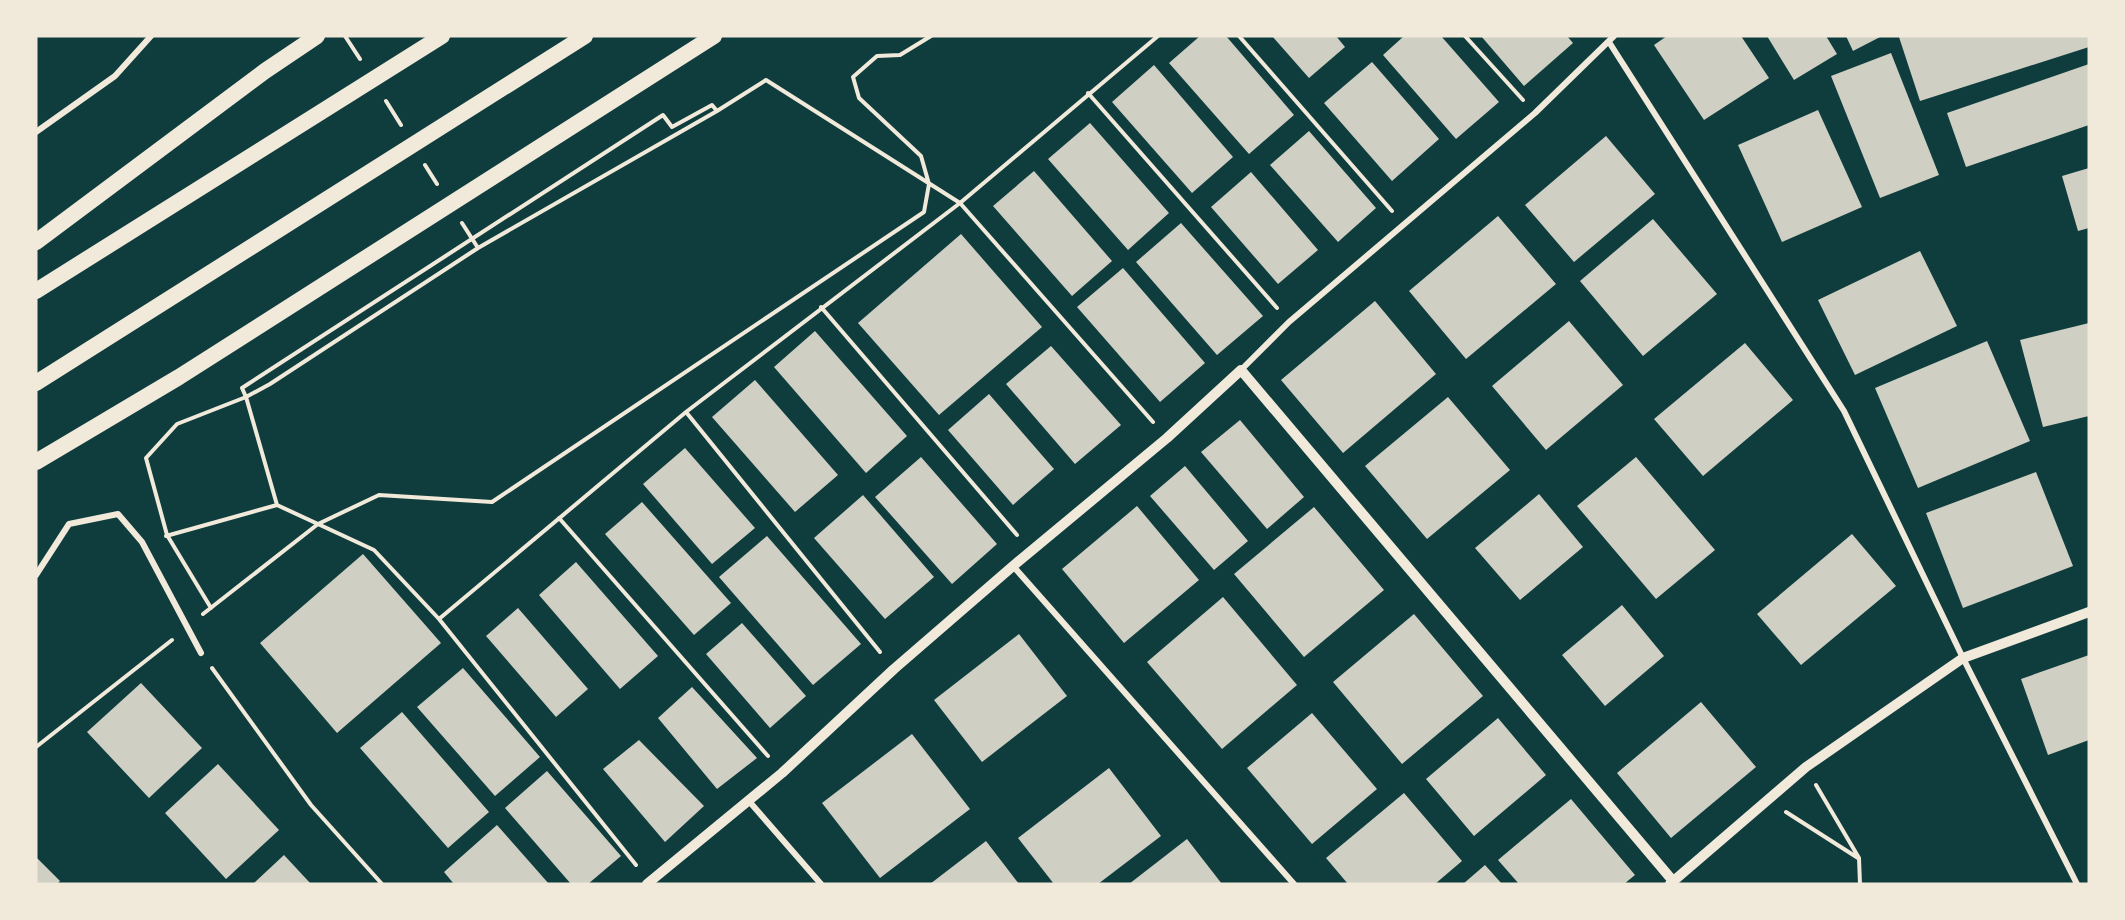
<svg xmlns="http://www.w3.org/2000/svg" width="2125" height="920" font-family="'Titillium Web',sans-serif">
  <rect width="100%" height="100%" fill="#0f3d3e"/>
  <path fill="#cfcfc3" d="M1200 36H1226L1294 115 1249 154 1169 63Z
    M1272 36H1336L1345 47 1309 78Z
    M1404 36H1441L1499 102 1456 139 1383 55Z
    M1481 36H1567L1573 43 1524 86Z
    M1667 36H1741L1769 78 1704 120 1654 45Z
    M1767 36H1826L1837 54 1794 80Z
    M1846 36H1882L1853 51Z
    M1902 36H2089V47L1920 101 1899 37Z
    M1891 53 1939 175 1880 198 1831 76Z
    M1372 62 1439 139 1392 181 1324 103Z
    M2089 64V125L1966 167 1947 113Z
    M1154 65 1233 157 1192 193 1112 102Z
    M1818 110 1862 207 1782 242 1738 145Z
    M1090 123 1169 213 1128 250 1048 159Z
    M1309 131 1376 208 1338 242 1270 165Z
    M1606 136 1655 194 1574 262 1525 205Z
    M2089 168V228L2078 231 2062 176Z
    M1034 171 1112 261 1072 296 993 206Z
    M1251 172 1318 250 1278 284 1211 207Z
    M1498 216 1556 284 1466 359 1409 291Z
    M1653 219 1717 294 1643 356 1580 281Z
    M1181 223 1263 316 1217 355 1136 262Z
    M961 234 1042 327 939 415 858 323Z
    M1920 251 1957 326 1855 375 1818 300Z
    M1123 268 1205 363 1160 402 1077 307Z
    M1375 301 1436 374 1343 453 1281 380Z
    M1569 321 1623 385 1546 450 1492 386Z
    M2089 323V416L2043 427 2020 340Z
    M815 331 907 436 866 473 774 367Z
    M1987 341 2030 441 1918 488 1875 388Z
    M1745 343 1793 400 1703 476 1654 419Z
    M1051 346 1121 425 1075 464 1006 384Z
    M755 380 838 475 795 512 712 417Z
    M989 394 1054 469 1013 505 948 430Z
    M1448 397 1510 470 1427 539 1365 466Z
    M1240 420 1304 497 1267 529 1201 452Z
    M685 448 755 528 712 564 643 484Z
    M921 457 997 544 952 584 875 497Z
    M1636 457 1715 550 1656 599 1577 506Z
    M1185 466 1248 541 1214 570 1150 496Z
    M2036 472 2073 566 1963 608 1926 513Z
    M1539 494 1583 547 1520 600 1475 548Z
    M863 495 934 577 885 619 814 538Z
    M642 502 731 603 694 635 605 534Z
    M1137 506 1199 580 1124 643 1062 569Z
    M1314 507 1384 590 1304 657 1234 574Z
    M1852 534 1896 586 1801 665 1757 614Z
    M767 536 861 644 813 685 719 577Z
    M363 554 441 643 337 733 260 643Z
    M576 562 658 656 620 689 539 595Z
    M1223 597 1297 685 1222 749 1147 662Z
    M1622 605 1664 656 1605 706 1562 655Z
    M518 608 588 689 556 717 486 636Z
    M1414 614 1483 696 1402 764 1333 682Z
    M742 623 806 696 770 728 706 654Z
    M1019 634 1067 696 982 762 934 700Z
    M2089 655V740L2048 755 2021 679Z
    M463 668 540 757 495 796 417 707Z
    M141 683 202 748 149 798 87 732Z
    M692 687 757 758 717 789 658 718Z
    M1701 702 1756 767 1671 838 1617 773Z
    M402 712 489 812 448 848 360 748Z
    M1312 713 1377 789 1312 844 1247 768Z
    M1498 718 1546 775 1474 836 1426 779Z
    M912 734 970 809 880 878 822 803Z
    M639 740 704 806 665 842 603 769Z
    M218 764 279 830 226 879 165 813Z
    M1109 768 1161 836 1098 884H1054L1018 838Z
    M547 771 621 856 588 884H571L505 808Z
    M1404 793 1462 861 1435 884H1348L1326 858Z
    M1571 799 1635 875 1624 884H1519L1498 860Z
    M497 825 549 884H454L444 872Z
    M1187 839 1222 884H1129Z
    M986 841 1019 884H930Z
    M284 855 311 884H253Z
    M36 857 60 881 57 884H36Z
    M1485 865 1502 884H1463Z"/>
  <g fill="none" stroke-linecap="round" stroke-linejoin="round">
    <path stroke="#f1e9da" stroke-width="4" d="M345 36 360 59
      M1239 36 1392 211
      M1465 36 1523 100
      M1088 93 1277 308
      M386 101 401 125
      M425 165 437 184
      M462 223 478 248
      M821 307 1017 535
      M686 412 880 652
      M277 505 246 397 242 388 663 115 672 127 712 105 717 111
      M559 518 768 756
      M166 536 277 505 374 550 439 619 636 865
      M211 608 167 535 146 458 177 424 246 397 270 384 478 248 717 111 766 80 960 203 1153 422
      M203 614 318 524 379 495 492 502 924 212 929 184 921 156 859 98 853 77 877 56 900 55 931 36
      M439 619 686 412 960 203 1158 36
      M212 668 311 805 382 884
      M36 747 172 640
      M1816 785 1859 858 1860 884
      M1786 812 1858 858"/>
    <path stroke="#f1e9da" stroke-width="6" d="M1609 42 1844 411 1963 658 2077 884
      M36 132 115 76 151 36
      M1241 370 1289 322 1535 113 1614 36
      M1013 566 1294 884
      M36 575 69 524 118 514 142 542 201 653
      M748 800 821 884"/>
    <path stroke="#f1e9da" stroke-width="10" d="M647 884 782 773 894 669 1013 566 1167 438 1241 370 1673 881
      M1670 884 1806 767 1963 658 2089 612"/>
    <path stroke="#f1e9da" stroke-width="16" d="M36 242 265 71 317 36
      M36 291 442 36
      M36 383 585 36
      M36 462 179 377 714 36"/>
  </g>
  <rect width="2125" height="920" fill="none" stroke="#f1e9da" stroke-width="75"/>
</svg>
